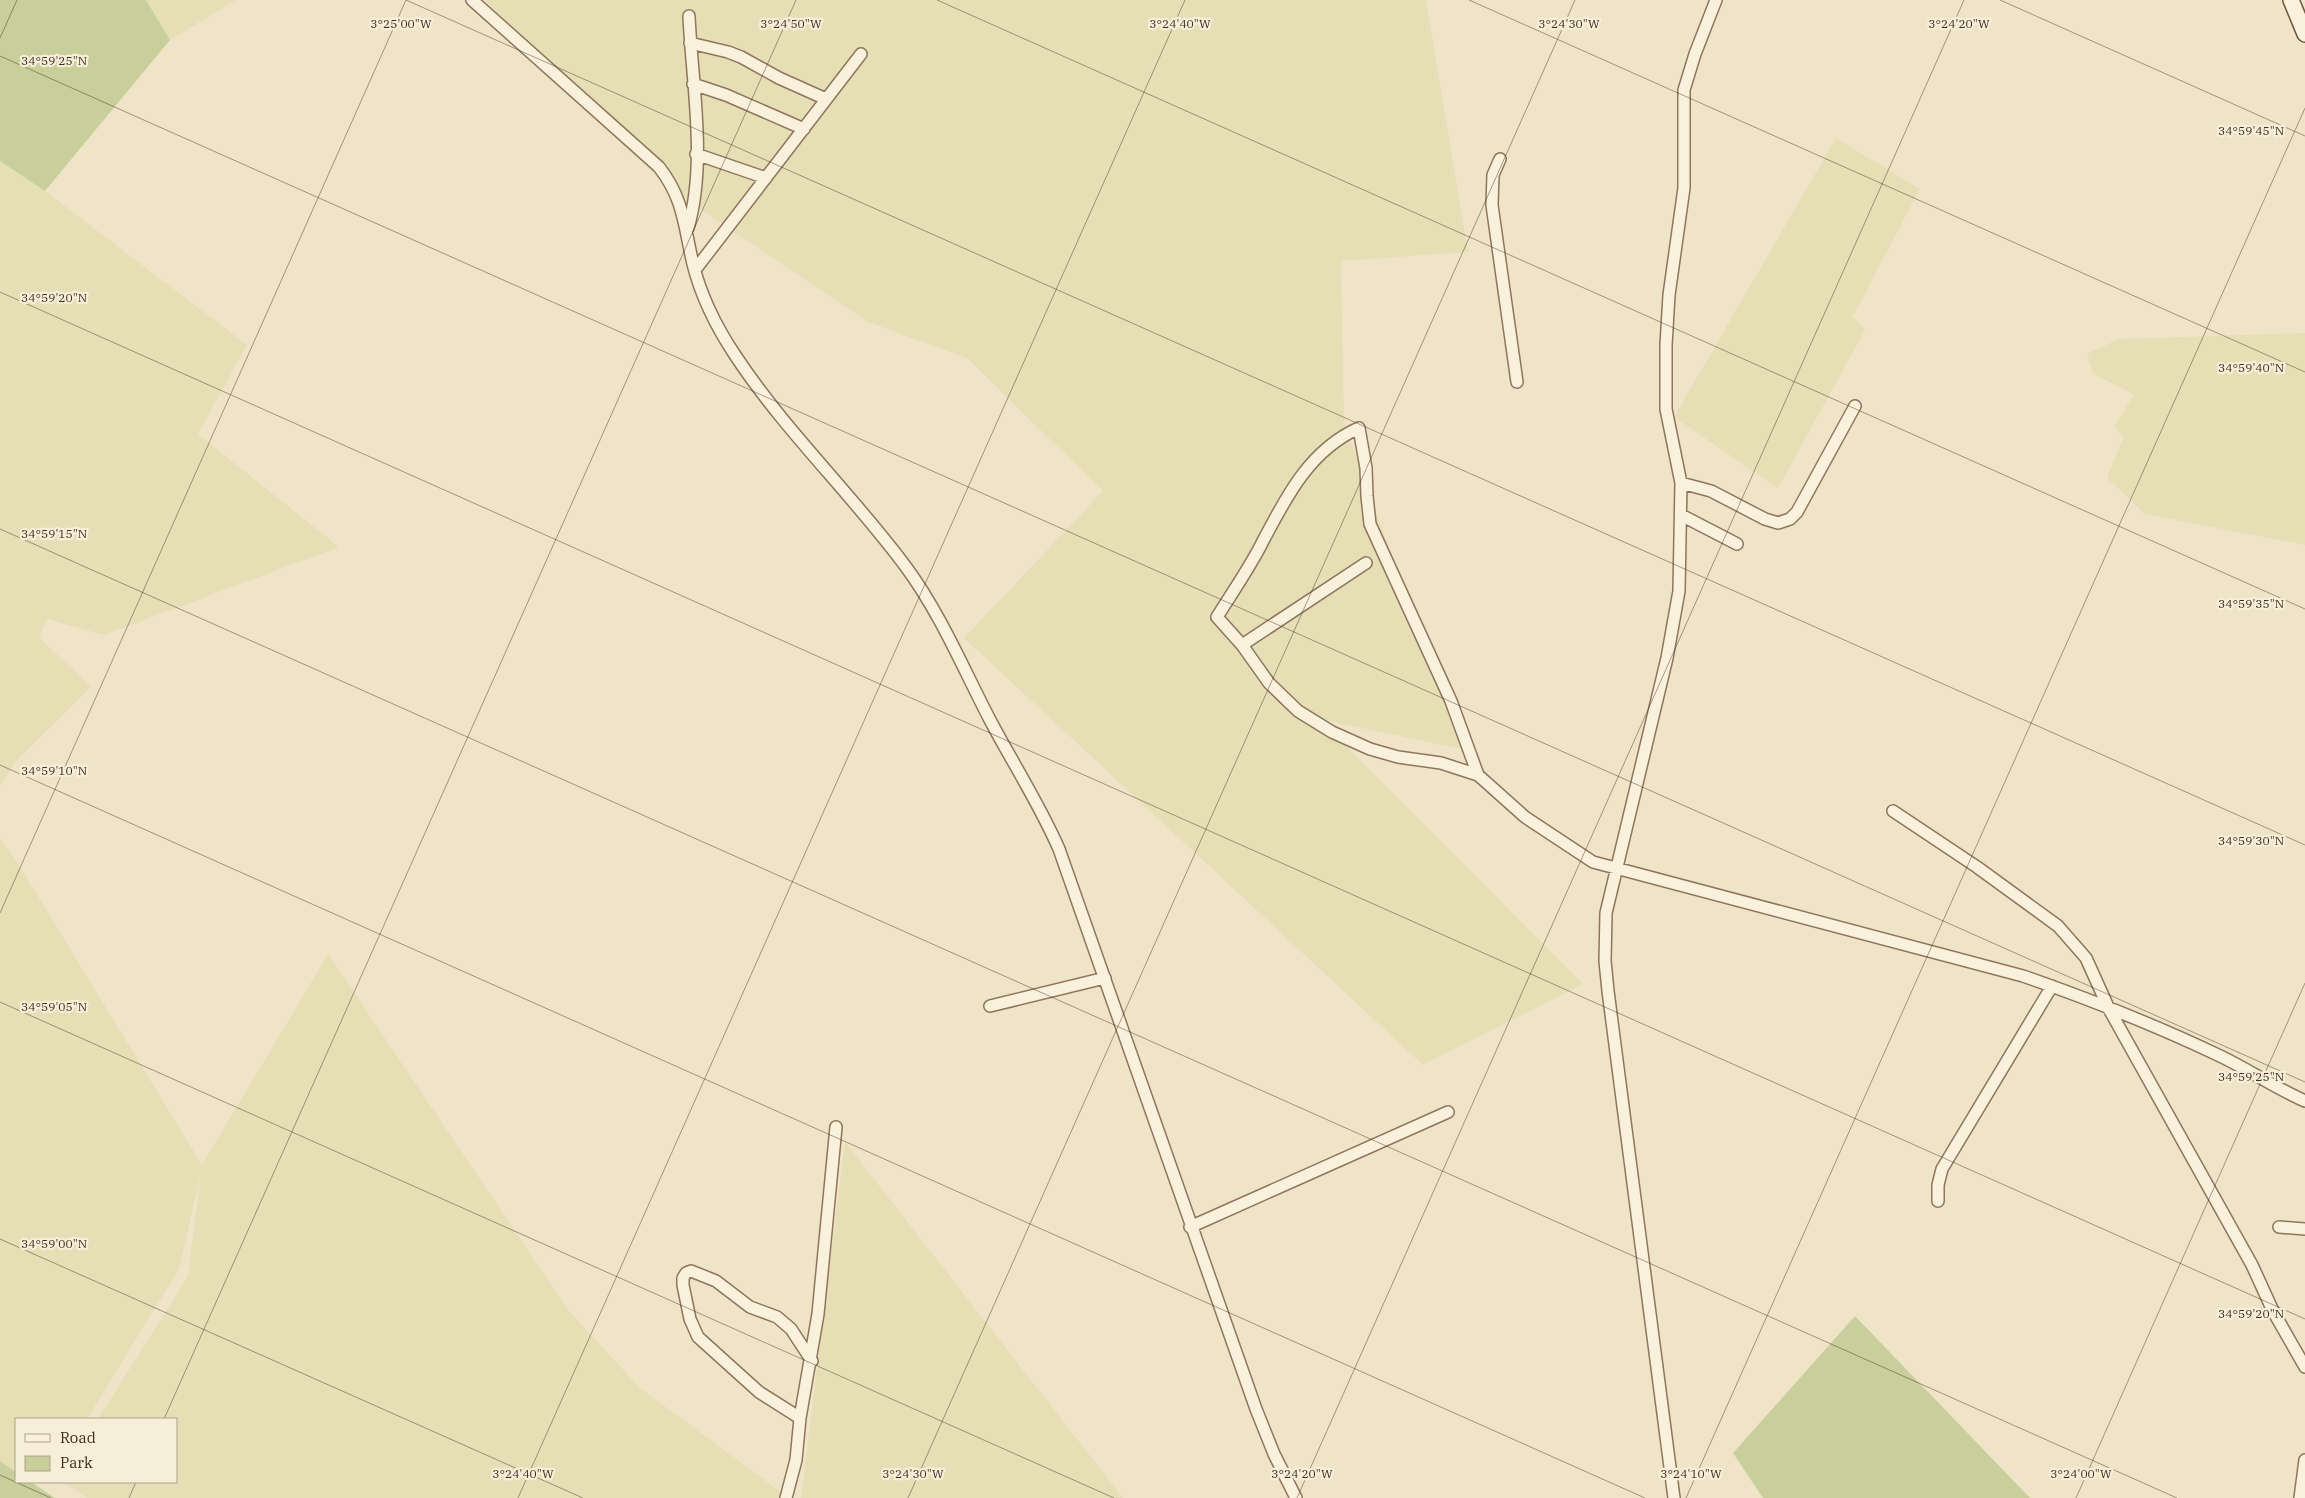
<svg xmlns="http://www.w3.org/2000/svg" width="2305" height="1498" font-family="'IBM Plex Serif',serif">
  <rect width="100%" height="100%" fill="#f0e4c8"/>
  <path fill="#e6deb5" d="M146 0H236L170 40Z
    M485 0H1426L1468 252 1341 261 1344 423 1461 749 1319 719 1583 984 1423 1065 964 638 1103 491 967 358 868 322 665 185Z
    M1836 138 1920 189 1853 316 1865 330 1778 488 1674 417Z
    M0 161 45 191 247 345 198 434 339 547 104 635 47 619 39 637 91 687 16 761 0 786Z
    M2305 333V545L2145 514 2107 478 2123 438 2115 426 2134 394 2093 374 2087 354 2119 339Z
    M0 838 17 862 202 1165 328 954 569 1311 640 1388 789 1498H87L63 1482H176V1419H98L188 1276 201 1173 179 1269 87 1419H16V1472L0 1461Z
    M845 1142 1123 1498H801Z"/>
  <path fill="#c9cf9b" d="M0 0H146L170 40 45 191 0 161Z
    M1855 1316 2030 1498H1763L1733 1453Z
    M0 1461 16 1472V1482H31L55 1498H0Z"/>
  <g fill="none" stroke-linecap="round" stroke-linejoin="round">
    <defs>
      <path id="street" d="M472 0 659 167C684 199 684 226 693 264 701 296 717 328 735 355 785 431 852 494 906 567 940 613 963 668 989 718 1012 762 1039 803 1059 849L1256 1409 1274 1454 1296 1498
        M690 43 728 52 741 57 779 78 826 99
        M693 84 726 95 804 129
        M696 154 766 178
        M1500 159 1493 175 1492 205 1517 382
        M688 228C707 162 692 84 689 16
        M695 270 861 54
        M1681 483 1711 491 1765 519 1778 523 1790 519 1797 512 1855 406
        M1681 515 1737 544
        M1242 645 1366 563
        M1478 775 1451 701 1370 524 1367 496 1366 468 1359 428C1309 450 1285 499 1261 545 1248 570 1232 593 1217 617L1242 645 1269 683 1298 711 1332 732 1370 749 1398 757 1441 763 1478 775 1525 817 1593 862 2023 976C2089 999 2155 1025 2218 1055 2248 1069 2275 1088 2305 1101
        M1893 811 1977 867 2058 926 2086 958 2109 1009 2252 1265 2273 1311 2305 1367
        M990 1006 1105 978
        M1938 1201V1185L1942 1169 2052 986
        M1190 1227 1448 1112
        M2279 1227 2305 1229
        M800 1418 759 1392 698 1337 690 1319 683 1285V1278L686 1273 691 1271 716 1281 750 1307 777 1317 791 1329 812 1361
        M786 1498 796 1460 800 1418 818 1314 836 1127
        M1674 1498 1608 991 1605 961 1606 913 1667 658 1679 591 1681 483 1666 409V345L1669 295 1684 188V90L1695 54 1716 0
        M2300 1498 2305 1460"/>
      <path id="secondary" d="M2291 0 2305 34"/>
    </defs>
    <use href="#street" stroke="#8d765c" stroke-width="14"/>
    <use href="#secondary" stroke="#6f573f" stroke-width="18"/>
    <use href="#street" stroke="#faf1dc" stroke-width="11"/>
    <use href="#secondary" stroke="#faf1dc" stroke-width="15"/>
  </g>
  <path fill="none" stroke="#3d2e20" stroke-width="1" stroke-opacity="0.45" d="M406 0 2305 845M937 0 2305 609M1469 0 2305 372M2000 0 2305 136M0 38 17 0M0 56 2305 1082M0 292 2305 1319M0 529 2177 1498M0 765 1645 1498M0 913 406 0M0 1002 1114 1498M0 1239 583 1498M164 1419 796 0M0 1475 51 1498M129 1498 136 1482M518 1498 1185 0M908 1498 1575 0M1297 1498 1964 0M1686 1498 2305 108M2076 1498 2305 983"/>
  <g font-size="12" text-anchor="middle" fill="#3d2e20" stroke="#f7eed8" stroke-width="4.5" stroke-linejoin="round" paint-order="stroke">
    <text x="401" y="28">3°25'00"W</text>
    <text x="791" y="28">3°24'50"W</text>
    <text x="1180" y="28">3°24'40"W</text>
    <text x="1569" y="28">3°24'30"W</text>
    <text x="1959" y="28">3°24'20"W</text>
    <text x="54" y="65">34°59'25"N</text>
    <text x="2251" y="135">34°59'45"N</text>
    <text x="54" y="302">34°59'20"N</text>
    <text x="2251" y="372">34°59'40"N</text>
    <text x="54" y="538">34°59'15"N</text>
    <text x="2251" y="608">34°59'35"N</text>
    <text x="54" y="775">34°59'10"N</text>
    <text x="2251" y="845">34°59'30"N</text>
    <text x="54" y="1011">34°59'05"N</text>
    <text x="2251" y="1081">34°59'25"N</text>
    <text x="54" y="1248">34°59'00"N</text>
    <text x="2251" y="1318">34°59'20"N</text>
    <text x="523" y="1478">3°24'40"W</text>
    <text x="913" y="1478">3°24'30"W</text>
    <text x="1302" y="1478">3°24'20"W</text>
    <text x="1691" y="1478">3°24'10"W</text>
    <text x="2081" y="1478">3°24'00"W</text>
  </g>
  <rect x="15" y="1418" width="162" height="65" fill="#f7eed8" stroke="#ada18e"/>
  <rect x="25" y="1434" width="25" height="8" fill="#faf1dc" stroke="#ada18e"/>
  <text x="60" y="1443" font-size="15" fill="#3d2e20">Road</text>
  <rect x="25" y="1456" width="25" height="15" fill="#c9cf9b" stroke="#ada18e"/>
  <text x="60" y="1468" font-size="15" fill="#3d2e20">Park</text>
</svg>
